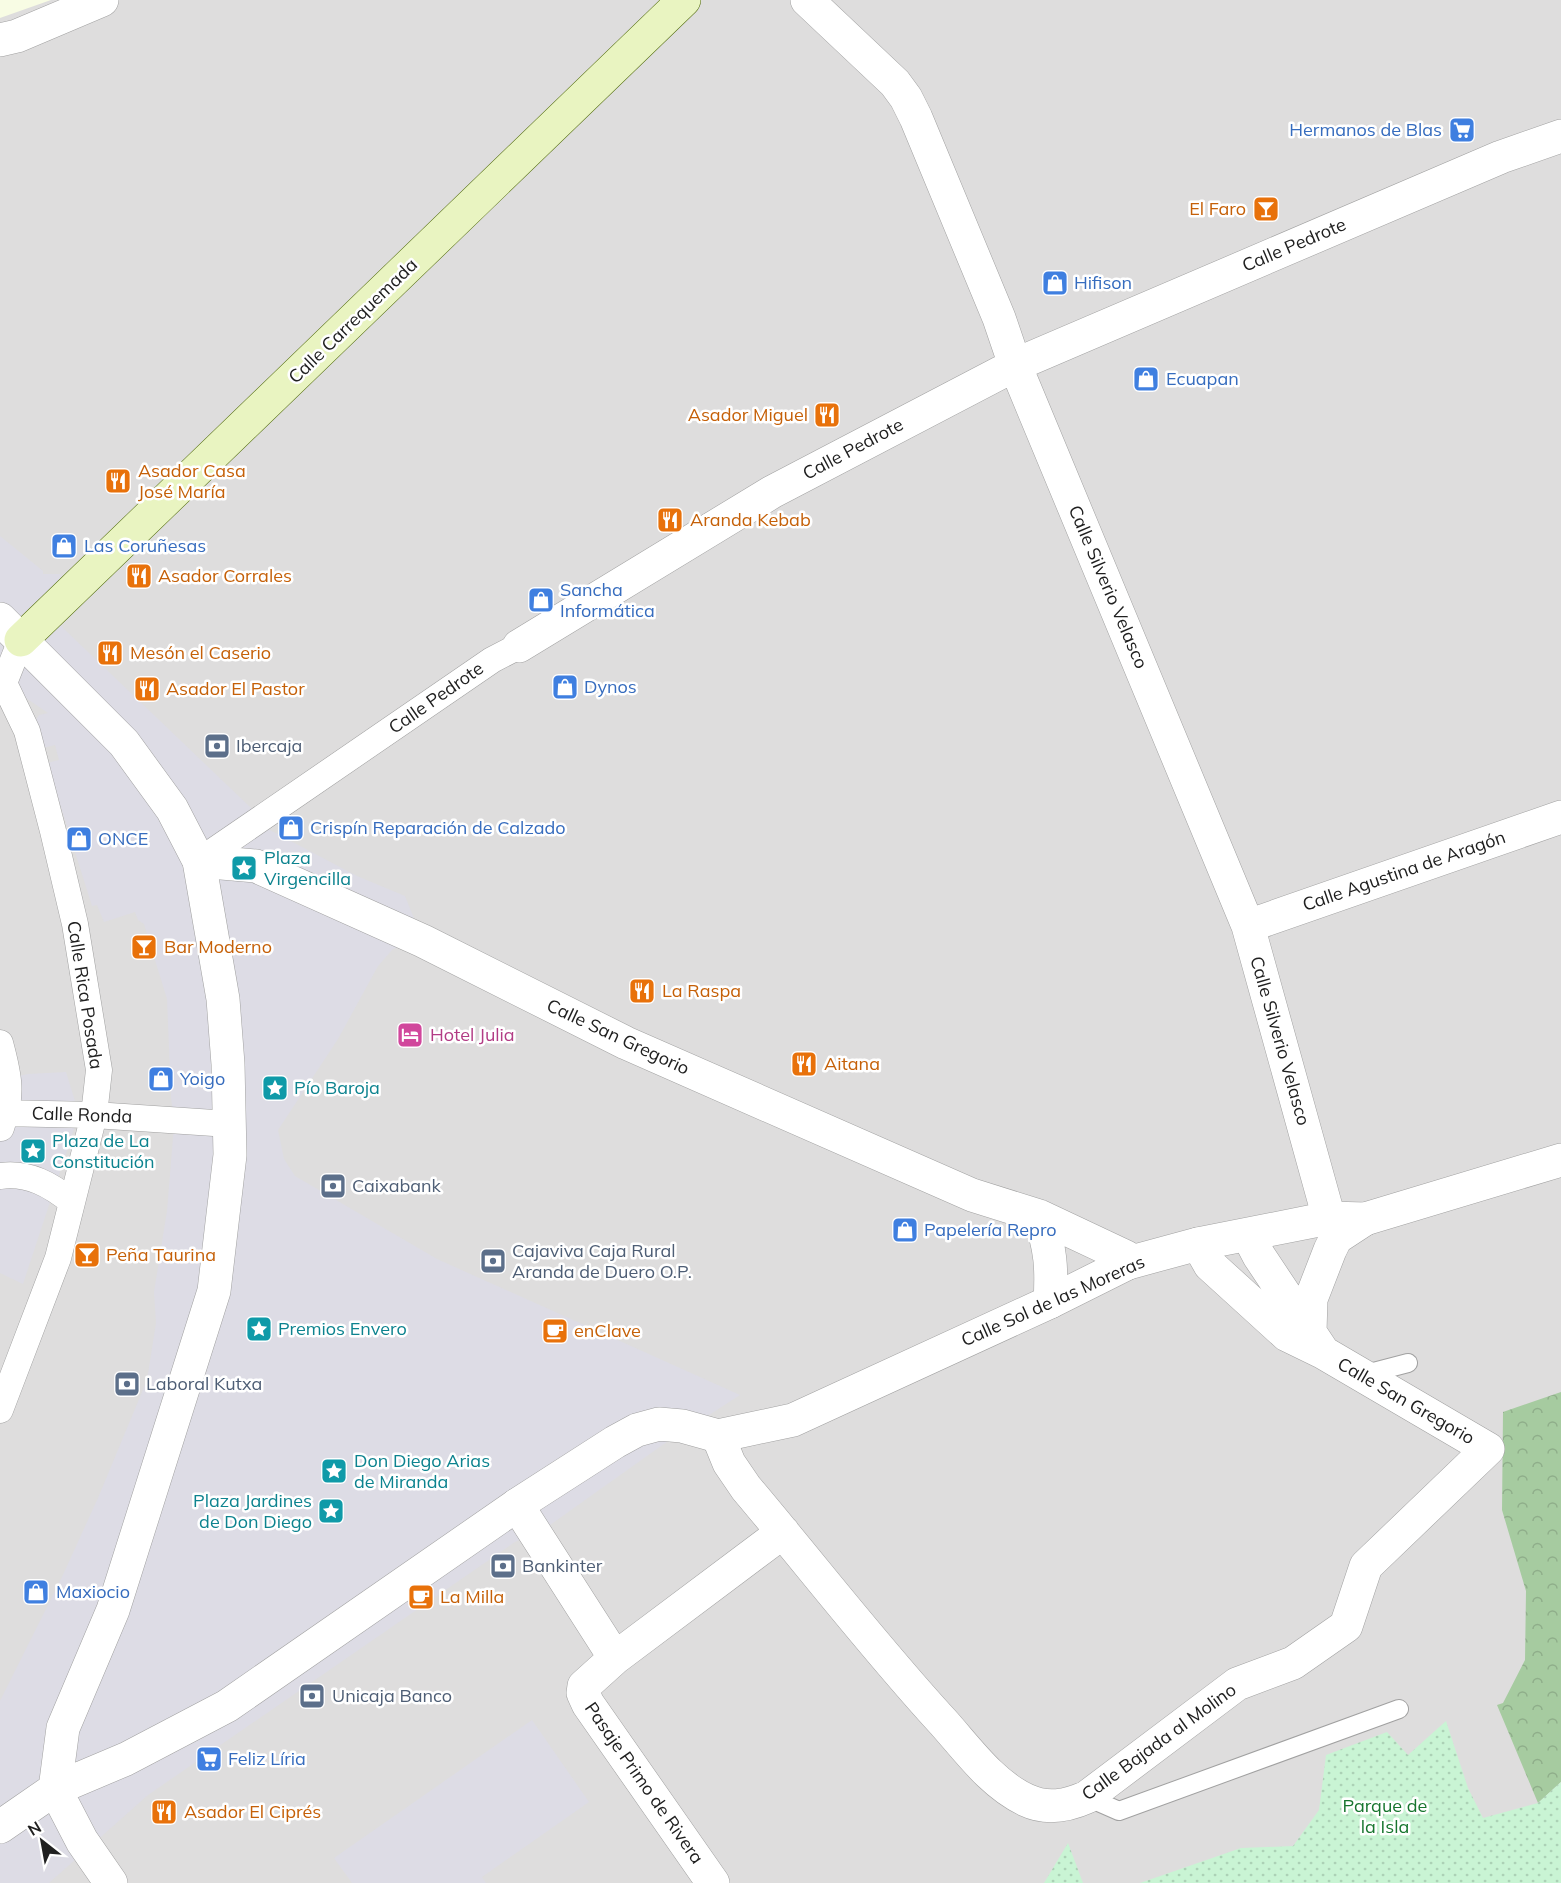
<svg xmlns="http://www.w3.org/2000/svg" width="1561" height="1883" font-family="Mulish,sans-serif">
  <defs>
    <pattern id="forest-crowns" width="20" height="18" patternUnits="userSpaceOnUse" patternTransform="scale(1.5)"><rect width="20" height="18" fill="#a6cba0"/><path d="M2 6a3 3 0 1 1 6 0M12 15a3 3 0 1 1 6 0" fill="none" stroke="#8fae8a"/></pattern>
    <pattern id="park-dots" width="8" height="8" patternUnits="userSpaceOnUse" patternTransform="scale(1.5)"><rect width="8" height="8" fill="#c9f4d4"/><path d="M2 2h.1M6 6h.1" fill="none" stroke="#acd1b6" stroke-width="1.8" stroke-linecap="round"/></pattern>
  </defs>
  <rect width="100%" height="100%" fill="#efeee7"/>
  <path fill="#dedddd" d="M0 0H1561V1883H0Z"/>
  <path fill="#f8fce4" d="M0 0H51L0 18Z"/>
  <path fill="url(#forest-crowns)" d="M1561 1392V1782L1538 1803 1497 1705 1503 1703 1525 1660 1526 1591 1502 1510 1503 1412Z"/>
  <path fill="url(#park-dots)" d="M1446 1721 1468 1788 1483 1818 1538 1803 1561 1782V1883H1140L1241 1848 1293 1846 1319 1810 1326 1755 1387 1732 1408 1755Z
    M1068 1843 1083 1883H1044Z"/>
  <path fill="#dddce5" d="M0 536 43 571V574H61L55 618 64 629 250 807 266 828 357 876 405 896 423 941 393 949 378 966 338 1039 278 1130 284 1159 295 1176 437 1259 740 1395 661 1446 550 1525 515 1542 148 1795 49 1883H0V1701L62 1577 98 1498 147 1380 156 1323 154 1292 167 1211 174 1125 171 1097 167 999 144 924 138 920 135 912 104 922 97 905 92 906 47 763 59 760 55 745 43 748 35 721 39 715 48 713 4 683H0Z
    M66 1072 79 1114 23 1284 0 1273V1080L28 1074Z
    M532 1720 589 1802 482 1877 486 1883H352L334 1858Z"/>
  <g fill="none" stroke-linecap="round" stroke-linejoin="round">
    <defs>
      <path id="service" d="M1362 1375 1408 1363
        M1087 1797 1119 1811 1399 1709"/>
      <path id="pedestrian" d="M0 687 4 683 21 640
        M199 861 492 660 519 646
        M0 1043C9 1076 13 1095 1 1128
        M0 1113 94 1115 229 1124
        M0 1176C29 1172 51 1185 72 1202
        M0 1410 58 1258 94 1115 99 1070 75 924 53 831 27 731 4 683"/>
      <path id="minor" d="M807 0 895 83 906 98 916 118 999 318 1015 365 1248 926 1329 1218
        M0 40 17 36 102 0
        M519 646 772 492 1015 365 1501 157 1561 136
        M199 861 256 866 423 941 626 1043 972 1195 1039 1216 1126 1257 1128 1263
        M1248 926 1561 817
        M1039 1216C1051 1248 1052 1269 1050 1302
        M1248 1235 1259 1256 1321 1349
        M1310 1332 1311 1299 1330 1250 1336 1238 1365 1219
        M718 1436 729 1463 746 1488C812 1566 874 1647 943 1722 968 1750 992 1784 1026 1800 1047 1810 1067 1806 1087 1797L1237 1684 1293 1663 1346 1626 1366 1566 1488 1449 1324 1353 1287 1335 1210 1265 1198 1244
        M517 1505 615 1658
        M713 1883 588 1704 583 1693 584 1686 615 1658 783 1532"/>
      <path id="tertiary" d="M0 619 124 743 172 809 199 861 223 999 228 1064 230 1155 214 1291 113 1610 63 1728 55 1789
        M55 1789 82 1841 111 1883
        M0 1827 55 1789 126 1759 227 1706 517 1505 615 1442 637 1430 659 1424 682 1426 718 1436 793 1420 1050 1302 1128 1263 1198 1244 1329 1218 1365 1219 1561 1160"/>
      <path id="secondary" d="M21 640 684 0"/>
    </defs>
    <use href="#service" stroke="#a1a1a1" stroke-width="20"/>
    <use href="#pedestrian" stroke="#a1a1a1" stroke-width="27"/>
    <use href="#minor" stroke="#a1a1a1" stroke-width="34"/>
    <use href="#tertiary" stroke="#a1a1a1" stroke-width="34"/>
    <use href="#secondary" stroke="#556e10" stroke-width="34"/>
    <use href="#service" stroke="#fff" stroke-width="18"/>
    <use href="#pedestrian" stroke="#fff" stroke-width="26"/>
    <use href="#minor" stroke="#fff" stroke-width="33"/>
    <use href="#tertiary" stroke="#fff" stroke-width="33"/>
    <use href="#secondary" stroke="#e9f4c1" stroke-width="33"/>
  </g>
  <defs>
    <symbol id="supermarket-square" viewBox="-11 -11 22 22"><rect x="-9" y="-9" width="18" height="18" rx="4" fill="#3f7fe0" stroke="#fff"/><path d="M-6-5.5h2.5l.6 2H6L4.5 2H-2.5L-4.4-4H-6ZM-1.5 3.2a1.3 1.3 0 1 0 .1 0ZM3 3.2a1.3 1.3 0 1 0 .1 0Z" fill="#fff"/></symbol>
    <symbol id="bar-square" viewBox="-11 -11 22 22"><rect x="-9" y="-9" width="18" height="18" rx="4" fill="#e8710a" stroke="#fff"/><path d="M-6-5H6L.8 .8V4.5H3.5V6h-7V4.5H-.8V.8Z" fill="#fff"/></symbol>
    <symbol id="shop-square" viewBox="-11 -11 22 22"><rect x="-9" y="-9" width="18" height="18" rx="4" fill="#3f7fe0" stroke="#fff"/><path d="M-5-2.5h2.3a2.7 3.5 0 0 1 5.4 0H5L5.5 6h-11ZM-1.5-2.5h3a1.5 2.3 0 0 0-3 0Z" fill="#fff"/></symbol>
    <symbol id="restaurant-square" viewBox="-11 -11 22 22"><rect x="-9" y="-9" width="18" height="18" rx="4" fill="#e8710a" stroke="#fff"/><path d="M-5-6h1v4h1v-4h1v4h1v-4h1v5L-1.5 .5V6h-2V.5L-5-1ZM5-6V6H3V1.5H1.5Q1.5-4 5-6Z" fill="#fff"/></symbol>
    <symbol id="bank-square" viewBox="-11 -11 22 22"><rect x="-9" y="-9" width="18" height="18" rx="4" fill="#5c6f8a" stroke="#fff"/><path d="M-6-4H6V4H-6ZM0-2.3a2.3 2.3 0 1 0 0 4.6a2.3 2.3 0 1 0 0-4.6Z" fill="#fff"/></symbol>
    <symbol id="sight-square" viewBox="-11 -11 22 22"><rect x="-9" y="-9" width="18" height="18" rx="4" fill="#0f9aa8" stroke="#fff"/><path d="M0-6L1.8-2.2L6-1.7L2.9 1.2L3.7 5.4L0 3.3L-3.7 5.4L-2.9 1.2L-6-1.7L-1.8-2.2Z" fill="#fff"/></symbol>
    <symbol id="hotel-square" viewBox="-11 -11 22 22"><rect x="-9" y="-9" width="18" height="18" rx="4" fill="#d1479c" stroke="#fff"/><path d="M-6-4.5h1.5V1H6V5H4.5V3h-9V5H-6ZM-4 0a1.8 1.8 0 1 1 3.6 0ZM.5 0V-2.5h3Q6-2.5 6 0Z" fill="#fff"/></symbol>
    <symbol id="cafe-square" viewBox="-11 -11 22 22"><rect x="-9" y="-9" width="18" height="18" rx="4" fill="#e8710a" stroke="#fff"/><path d="M-5.5-4.5H6V0H3Q3 3.5 0 3.5H-2.5Q-5.5 3.5-5.5 0ZM3-3.2v2h1.7v-2ZM-6 4.5H4V6H-6Z" fill="#fff"/></symbol>
  </defs>
  <g fill-rule="evenodd">
    <use href="#supermarket-square" x="1447" y="115" width="30" height="30"/>
    <use href="#bar-square" x="1251" y="194" width="30" height="30"/>
    <use href="#shop-square" x="1040" y="268" width="30" height="30"/>
    <use href="#shop-square" x="1131" y="364" width="30" height="30"/>
    <use href="#restaurant-square" x="812" y="400" width="30" height="30"/>
    <use href="#restaurant-square" x="103" y="466" width="30" height="30"/>
    <use href="#restaurant-square" x="655" y="505" width="30" height="30"/>
    <use href="#shop-square" x="49" y="531" width="30" height="30"/>
    <use href="#restaurant-square" x="124" y="561" width="30" height="30"/>
    <use href="#shop-square" x="526" y="585" width="30" height="30"/>
    <use href="#restaurant-square" x="95" y="638" width="30" height="30"/>
    <use href="#shop-square" x="550" y="672" width="30" height="30"/>
    <use href="#restaurant-square" x="132" y="674" width="30" height="30"/>
    <use href="#bank-square" x="202" y="731" width="30" height="30"/>
    <use href="#shop-square" x="276" y="813" width="30" height="30"/>
    <use href="#shop-square" x="64" y="824" width="30" height="30"/>
    <use href="#sight-square" x="229" y="853" width="30" height="30"/>
    <use href="#bar-square" x="129" y="932" width="30" height="30"/>
    <use href="#restaurant-square" x="627" y="976" width="30" height="30"/>
    <use href="#hotel-square" x="395" y="1020" width="30" height="30"/>
    <use href="#restaurant-square" x="789" y="1049" width="30" height="30"/>
    <use href="#shop-square" x="146" y="1064" width="30" height="30"/>
    <use href="#sight-square" x="260" y="1073" width="30" height="30"/>
    <use href="#sight-square" x="18" y="1136" width="30" height="30"/>
    <use href="#bank-square" x="318" y="1171" width="30" height="30"/>
    <use href="#shop-square" x="890" y="1215" width="30" height="30"/>
    <use href="#bar-square" x="72" y="1240" width="30" height="30"/>
    <use href="#bank-square" x="478" y="1246" width="30" height="30"/>
    <use href="#sight-square" x="244" y="1314" width="30" height="30"/>
    <use href="#cafe-square" x="540" y="1316" width="30" height="30"/>
    <use href="#bank-square" x="112" y="1369" width="30" height="30"/>
    <use href="#sight-square" x="319" y="1456" width="30" height="30"/>
    <use href="#sight-square" x="316" y="1496" width="30" height="30"/>
    <use href="#bank-square" x="488" y="1551" width="30" height="30"/>
    <use href="#shop-square" x="21" y="1577" width="30" height="30"/>
    <use href="#cafe-square" x="406" y="1582" width="30" height="30"/>
    <use href="#bank-square" x="297" y="1681" width="30" height="30"/>
    <use href="#supermarket-square" x="194" y="1744" width="30" height="30"/>
    <use href="#restaurant-square" x="149" y="1797" width="30" height="30"/>
  </g>
  <g text-anchor="middle" stroke-width="5" stroke-linejoin="round" paint-order="stroke">
    <g font-size="18" fill="#366cbe" stroke="#fff" text-anchor="start">
      <text x="1442" y="136" text-anchor="end">Hermanos de Blas</text>
      <text x="1074" y="289">Hifison</text>
      <text x="1166" y="385">Ecuapan</text>
      <text x="84" y="552">Las Coruñesas</text>
      <text x="560" y="596">Sancha<tspan x="560" dy="21">Informática</tspan></text>
      <text x="584" y="693">Dynos</text>
      <text x="310" y="834">Crispín Reparación de Calzado</text>
      <text x="98" y="845">ONCE</text>
      <text x="180" y="1085">Yoigo</text>
      <text x="924" y="1236">Papelería Repro</text>
      <text x="56" y="1598">Maxiocio</text>
      <text x="228" y="1765">Feliz Líria</text>
    </g>
    <g font-size="18" fill="#c56008" stroke="#fff" text-anchor="start">
      <text x="1246" y="215" text-anchor="end">El Faro</text>
      <text x="808" y="421" text-anchor="end">Asador Miguel</text>
      <text x="138" y="477">Asador Casa<tspan x="138" dy="21">José María</tspan></text>
      <text x="690" y="526">Aranda Kebab</text>
      <text x="158" y="582">Asador Corrales</text>
      <text x="130" y="659">Mesón el Caserio</text>
      <text x="166" y="695">Asador El Pastor</text>
      <text x="164" y="953">Bar Moderno</text>
      <text x="662" y="997">La Raspa</text>
      <text x="824" y="1070">Aitana</text>
      <text x="106" y="1261">Peña Taurina</text>
      <text x="574" y="1337">enClave</text>
      <text x="440" y="1603">La Milla</text>
      <text x="184" y="1818">Asador El Ciprés</text>
    </g>
    <g font-size="18" fill="#202020" stroke="#fff">
      <text transform="translate(1294 245) rotate(-23)" y="6">Calle Pedrote</text>
      <text transform="translate(353 321) rotate(-44)" y="6">Calle Carrequemada</text>
      <text transform="translate(853 449) rotate(-28)" y="6">Calle Pedrote</text>
      <text transform="translate(1108 587) rotate(67)" y="6">Calle Silverio Velasco</text>
      <text transform="translate(436 698) rotate(-35)" y="6">Calle Pedrote</text>
      <text transform="translate(1404 871) rotate(-19)" y="6">Calle Agustina de Aragón</text>
      <text transform="translate(85 995) rotate(81)" y="6">Calle Rica Posada</text>
      <text transform="translate(618 1037) rotate(25)" y="6">Calle San Gregorio</text>
      <text transform="translate(1280 1041) rotate(74)" y="6">Calle Silverio Velasco</text>
      <text transform="translate(82 1115) rotate(2)" y="6">Calle Ronda</text>
      <text transform="translate(1053 1301) rotate(-24)" y="6">Calle Sol de las Moreras</text>
      <text transform="translate(1406 1401) rotate(30)" y="6">Calle San Gregorio</text>
      <text transform="translate(1159 1742) rotate(-36)" y="6">Calle Bajada al Molino</text>
      <text transform="translate(644 1783) rotate(55)" y="6">Pasaje Primo de Rivera</text>
    </g>
    <g font-size="18" fill="#4e5e75" stroke="#fff" text-anchor="start">
      <text x="236" y="752">Ibercaja</text>
      <text x="352" y="1192">Caixabank</text>
      <text x="512" y="1257">Cajaviva Caja Rural<tspan x="512" dy="21">Aranda de Duero O.P.</tspan></text>
      <text x="146" y="1390">Laboral Kutxa</text>
      <text x="522" y="1572">Bankinter</text>
      <text x="332" y="1702">Unicaja Banco</text>
    </g>
    <g font-size="18" fill="#0d838f" stroke="#fff" text-anchor="start">
      <text x="264" y="864">Plaza<tspan x="264" dy="21">Virgencilla</tspan></text>
      <text x="294" y="1094">Pío Baroja</text>
      <text x="52" y="1147">Plaza de La<tspan x="52" dy="21">Constitución</tspan></text>
      <text x="278" y="1335">Premios Envero</text>
      <text x="354" y="1467">Don Diego Arias<tspan x="354" dy="21">de Miranda</tspan></text>
      <text x="312" y="1507" text-anchor="end">Plaza Jardines<tspan x="312" dy="21">de Don Diego</tspan></text>
    </g>
    <g font-size="18" fill="#b23c85" stroke="#fff" text-anchor="start">
      <text x="430" y="1041">Hotel Julia</text>
    </g>
    <g font-size="18" fill="#17752e" stroke="#fff">
      <text x="1385" y="1812">Parque de<tspan x="1385" dy="21">la Isla</tspan></text>
    </g>
  </g>
  <g transform="translate(42 1841) rotate(329)" stroke="#ffffff" stroke-width="4.5" paint-order="stroke">
  <path d="M0-4.5L10 22L0 15L-10 22Z" fill="#202020"/>
  <text y="-9" font-size="16" font-weight="bold" text-anchor="middle" fill="#202020">N</text>
  </g>
</svg>
